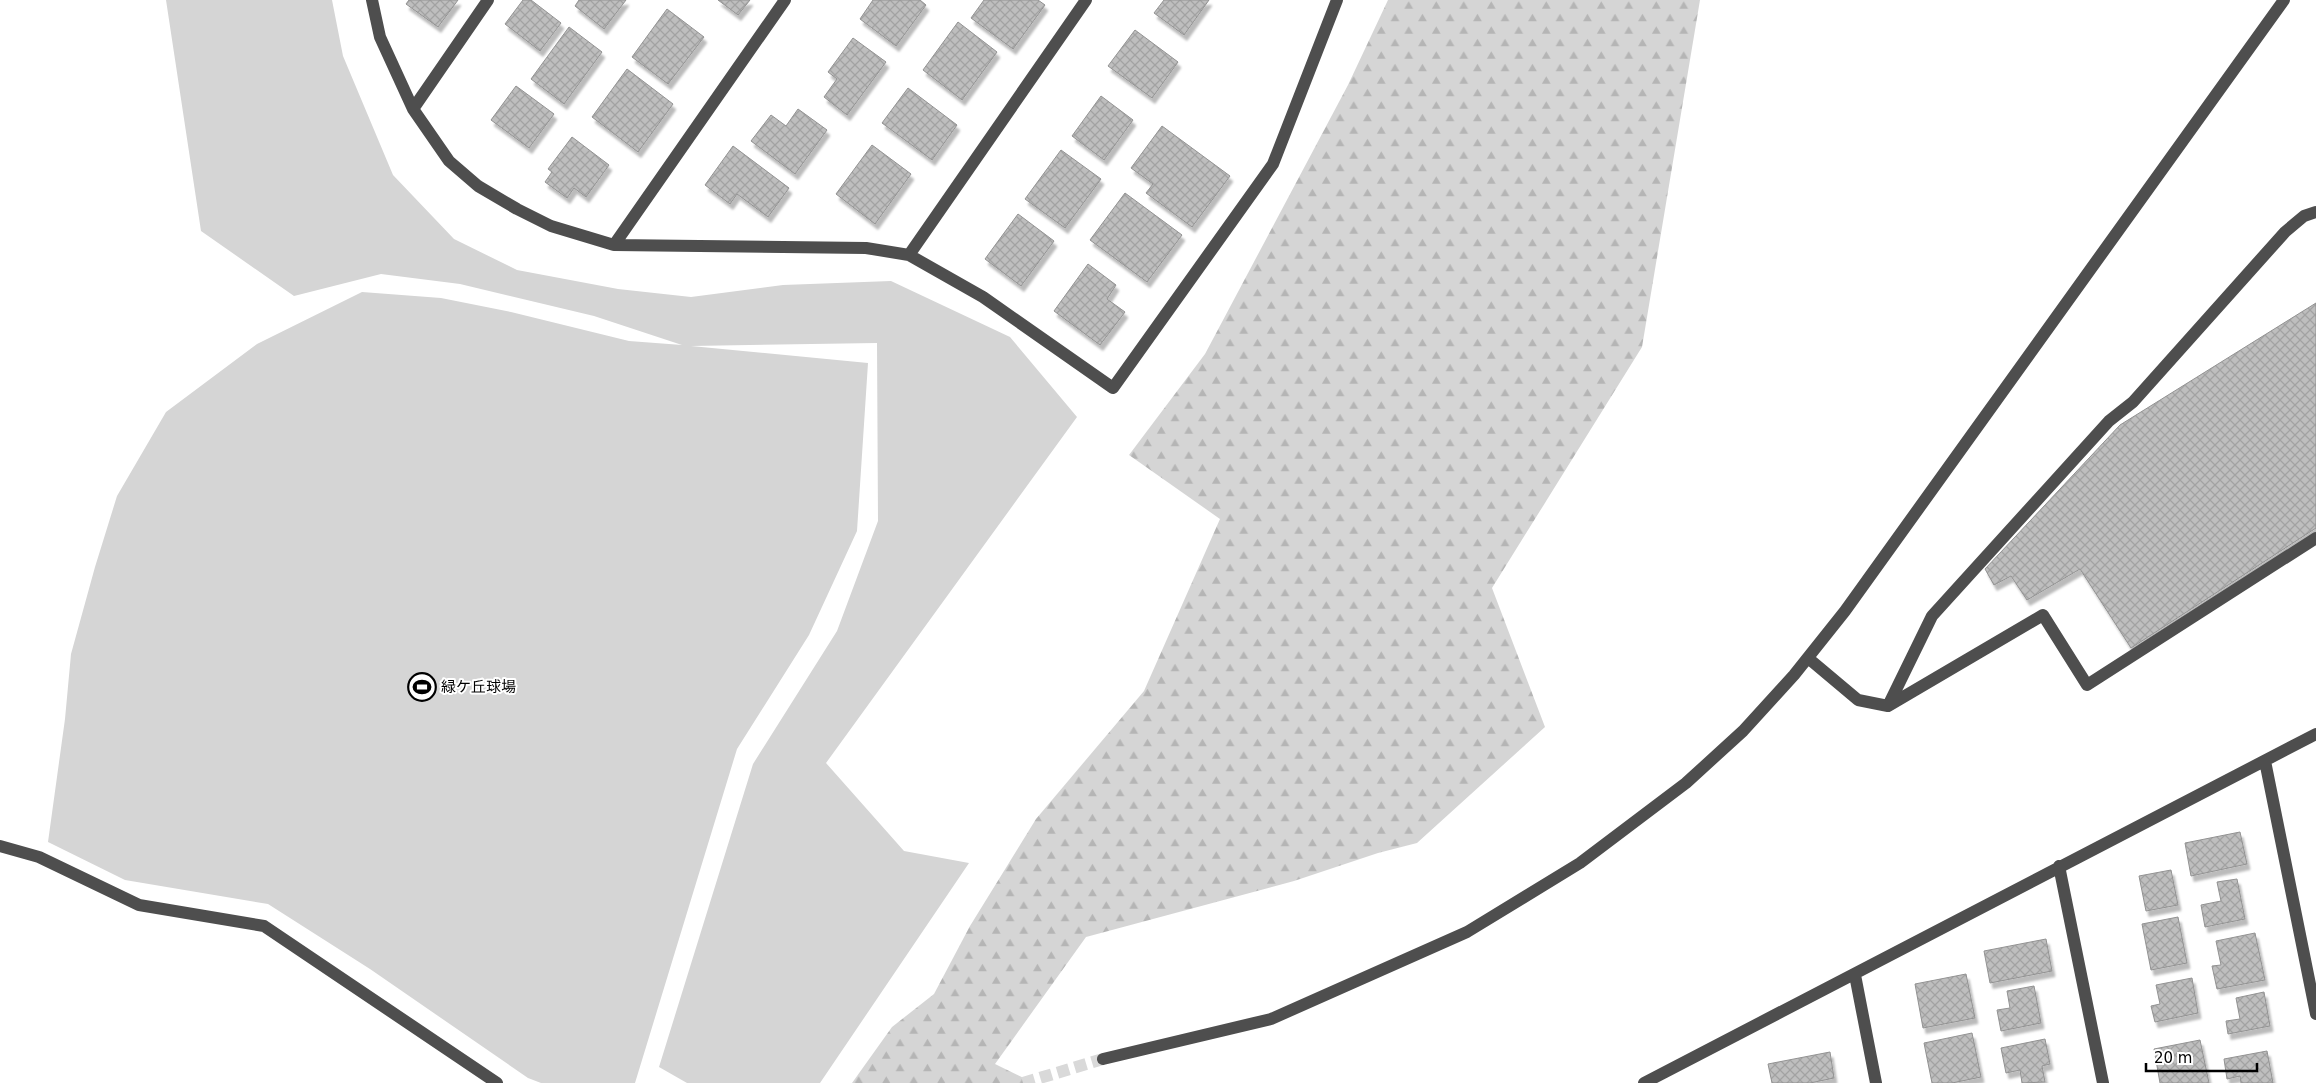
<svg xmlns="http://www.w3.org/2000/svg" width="2316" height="1083" font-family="'DejaVu Sans','Noto Sans JP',sans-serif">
  <defs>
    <pattern id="forest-firs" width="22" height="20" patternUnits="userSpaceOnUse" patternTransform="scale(1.25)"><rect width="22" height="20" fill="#d5d5d5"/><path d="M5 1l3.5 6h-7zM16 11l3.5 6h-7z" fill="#b5b5b5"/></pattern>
    <pattern id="building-cross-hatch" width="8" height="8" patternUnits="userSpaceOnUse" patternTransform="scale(1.25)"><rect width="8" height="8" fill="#bebebe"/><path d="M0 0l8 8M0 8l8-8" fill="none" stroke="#a2a2a2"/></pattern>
    <filter id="shadow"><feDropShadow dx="3" dy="5.5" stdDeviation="1" flood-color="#0004"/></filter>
  </defs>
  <rect width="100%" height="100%" fill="#fff"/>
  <path fill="url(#forest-firs)" d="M1388 0H1700L1642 347 1492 588 1545 727 1417 843 1378 853 1294 881 1086 937 995 1064 1034 1083H852L892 1027 934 994 970 926 1036 819 1144 691 1220 519 1129 455 1205 354 1348 85Z"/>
  <path fill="#d5d5d5" d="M166 0H332L343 56 393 175 454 239 517 270 618 289 691 297 783 285 891 281 1010 337 1077 417 826 763 904 851 969 863 820 1083H687L659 1067 753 764 837 631 878 521 877 343 691 346 868 363 857 531 809 635 737 749 635 1083H541L528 1078 370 969 268 904 125 880 48 842 65 719 71 654 95 567 117 496 166 412 257 344 362 292 441 298 511 312 629 341 682 345 594 316 460 284 381 274 294 296 201 231Z"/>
  <path fill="url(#building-cross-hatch)" stroke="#929292" filter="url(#shadow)" d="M409 0H458L438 27 406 4Z
    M523 0H531L561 23 540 51 505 24Z
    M579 0H626L604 29 575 6Z
    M718 0H750L738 15Z
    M873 0H920L926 5 896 46 860 19Z
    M984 0H1038L1045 5 1013 49 971 18Z
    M1164 0H1209L1184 35 1154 13Z
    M667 9 704 37 668 84 632 57Z
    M958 22 997 52 962 100 923 70Z
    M569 27 602 52 564 104 531 79Z
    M1135 30 1178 62 1152 98 1108 66Z
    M853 38 886 62 847 115 824 97 837 79 828 72Z
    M627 69 673 104 638 152 592 117Z
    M516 86 554 114 529 148 491 120Z
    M908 88 957 125 932 160 882 123Z
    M1101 96 1133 120 1104 160 1072 136Z
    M798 109 827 130 795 174 751 141 771 115 786 126Z
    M1162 126 1230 176 1192 227 1146 193 1153 184 1131 168Z
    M572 137 609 165 586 197 574 188 567 198 545 182 552 172 548 169Z
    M872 145 911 174 875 224 836 194Z
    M733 146 789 188 768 217 737 194 730 204 705 185Z
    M1061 150 1101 179 1065 228 1025 199Z
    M1125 193 1182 235 1147 282 1090 240Z
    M1018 214 1054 241 1021 286 985 259Z
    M1088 264 1116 285 1107 299 1125 312 1100 345 1054 311Z
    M2316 303V528L2131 648 2080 569 2027 600 2011 576 1994 585 1985 569 2120 425Z
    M2240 832 2247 864 2191 876 2185 843Z
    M2171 870 2178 905 2146 911 2139 876Z
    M2237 879 2245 919 2205 927 2201 905 2221 901 2217 882Z
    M2178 917 2187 963 2151 970 2142 924Z
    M2255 933 2265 980 2217 989 2212 966 2221 965 2216 941Z
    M2046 939 2052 971 1990 983 1984 951Z
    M1966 974 1975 1018 1923 1028 1915 984Z
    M2192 978 2198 1013 2155 1022 2151 1006 2160 1004 2156 985Z
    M2034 986 2041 1023 2001 1031 1997 1010 2010 1008 2007 991Z
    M2264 992 2270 1026 2228 1034 2226 1021 2240 1019 2236 998Z
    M1972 1033 1981 1077 1952 1083H1932L1924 1043Z
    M2045 1039 2050 1064 2042 1066 2045 1082 2022 1083 2020 1070 2006 1073 2001 1048Z
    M2200 1040 2209 1083H2160L2154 1049Z
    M2267 1051 2273 1083H2241L2240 1076 2227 1079 2224 1059Z
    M1830 1052 1834 1078 1810 1083H1772L1768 1064Z"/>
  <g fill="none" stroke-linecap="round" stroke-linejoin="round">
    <path stroke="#d9d9d9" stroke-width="12" stroke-dasharray="12 6" stroke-linecap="butt" d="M1023 1083 1103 1059"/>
    <path stroke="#4e4e4e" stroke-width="12" d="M372 0 380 37 413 109 449 161 478 186 517 209 551 226 614 245 866 248 909 255 983 297 1113 388 1273 164 1337 0
      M413 109 488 0
      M614 245 785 0
      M909 255 1086 0
      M1808 658 1858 700 1888 706 2043 615 2087 685 2316 538
      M1888 706 1932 616 2109 421 2133 402 2285 232 2304 216 2316 212
      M2265 761 2316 1014
      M0 846 39 857 139 905 264 926 497 1083
      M2059 866 2103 1083
      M1855 975 1876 1083
      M1103 1059 1271 1019 1467 932 1580 863 1686 783 1743 731 1794 675 1845 611 2284 0
      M1644 1083 2316 734"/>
  </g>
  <defs>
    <symbol id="stadium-ring" viewBox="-11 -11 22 22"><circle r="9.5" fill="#fff" stroke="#000" stroke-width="1.5"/><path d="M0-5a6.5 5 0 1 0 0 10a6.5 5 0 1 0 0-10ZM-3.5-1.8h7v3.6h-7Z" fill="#000"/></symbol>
  </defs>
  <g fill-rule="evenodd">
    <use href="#stadium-ring" x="406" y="671" width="32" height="32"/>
  </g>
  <g text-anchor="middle" stroke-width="4" stroke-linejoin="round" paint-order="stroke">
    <g font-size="15" fill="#000" stroke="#fff" text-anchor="start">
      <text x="441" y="692">緑ケ丘球場</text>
    </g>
  </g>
  <path d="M2146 1063v8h111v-8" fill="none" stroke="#000000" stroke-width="2.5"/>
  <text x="2154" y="1063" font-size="15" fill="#000000" stroke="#ffffff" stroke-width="4" paint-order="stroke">20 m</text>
</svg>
